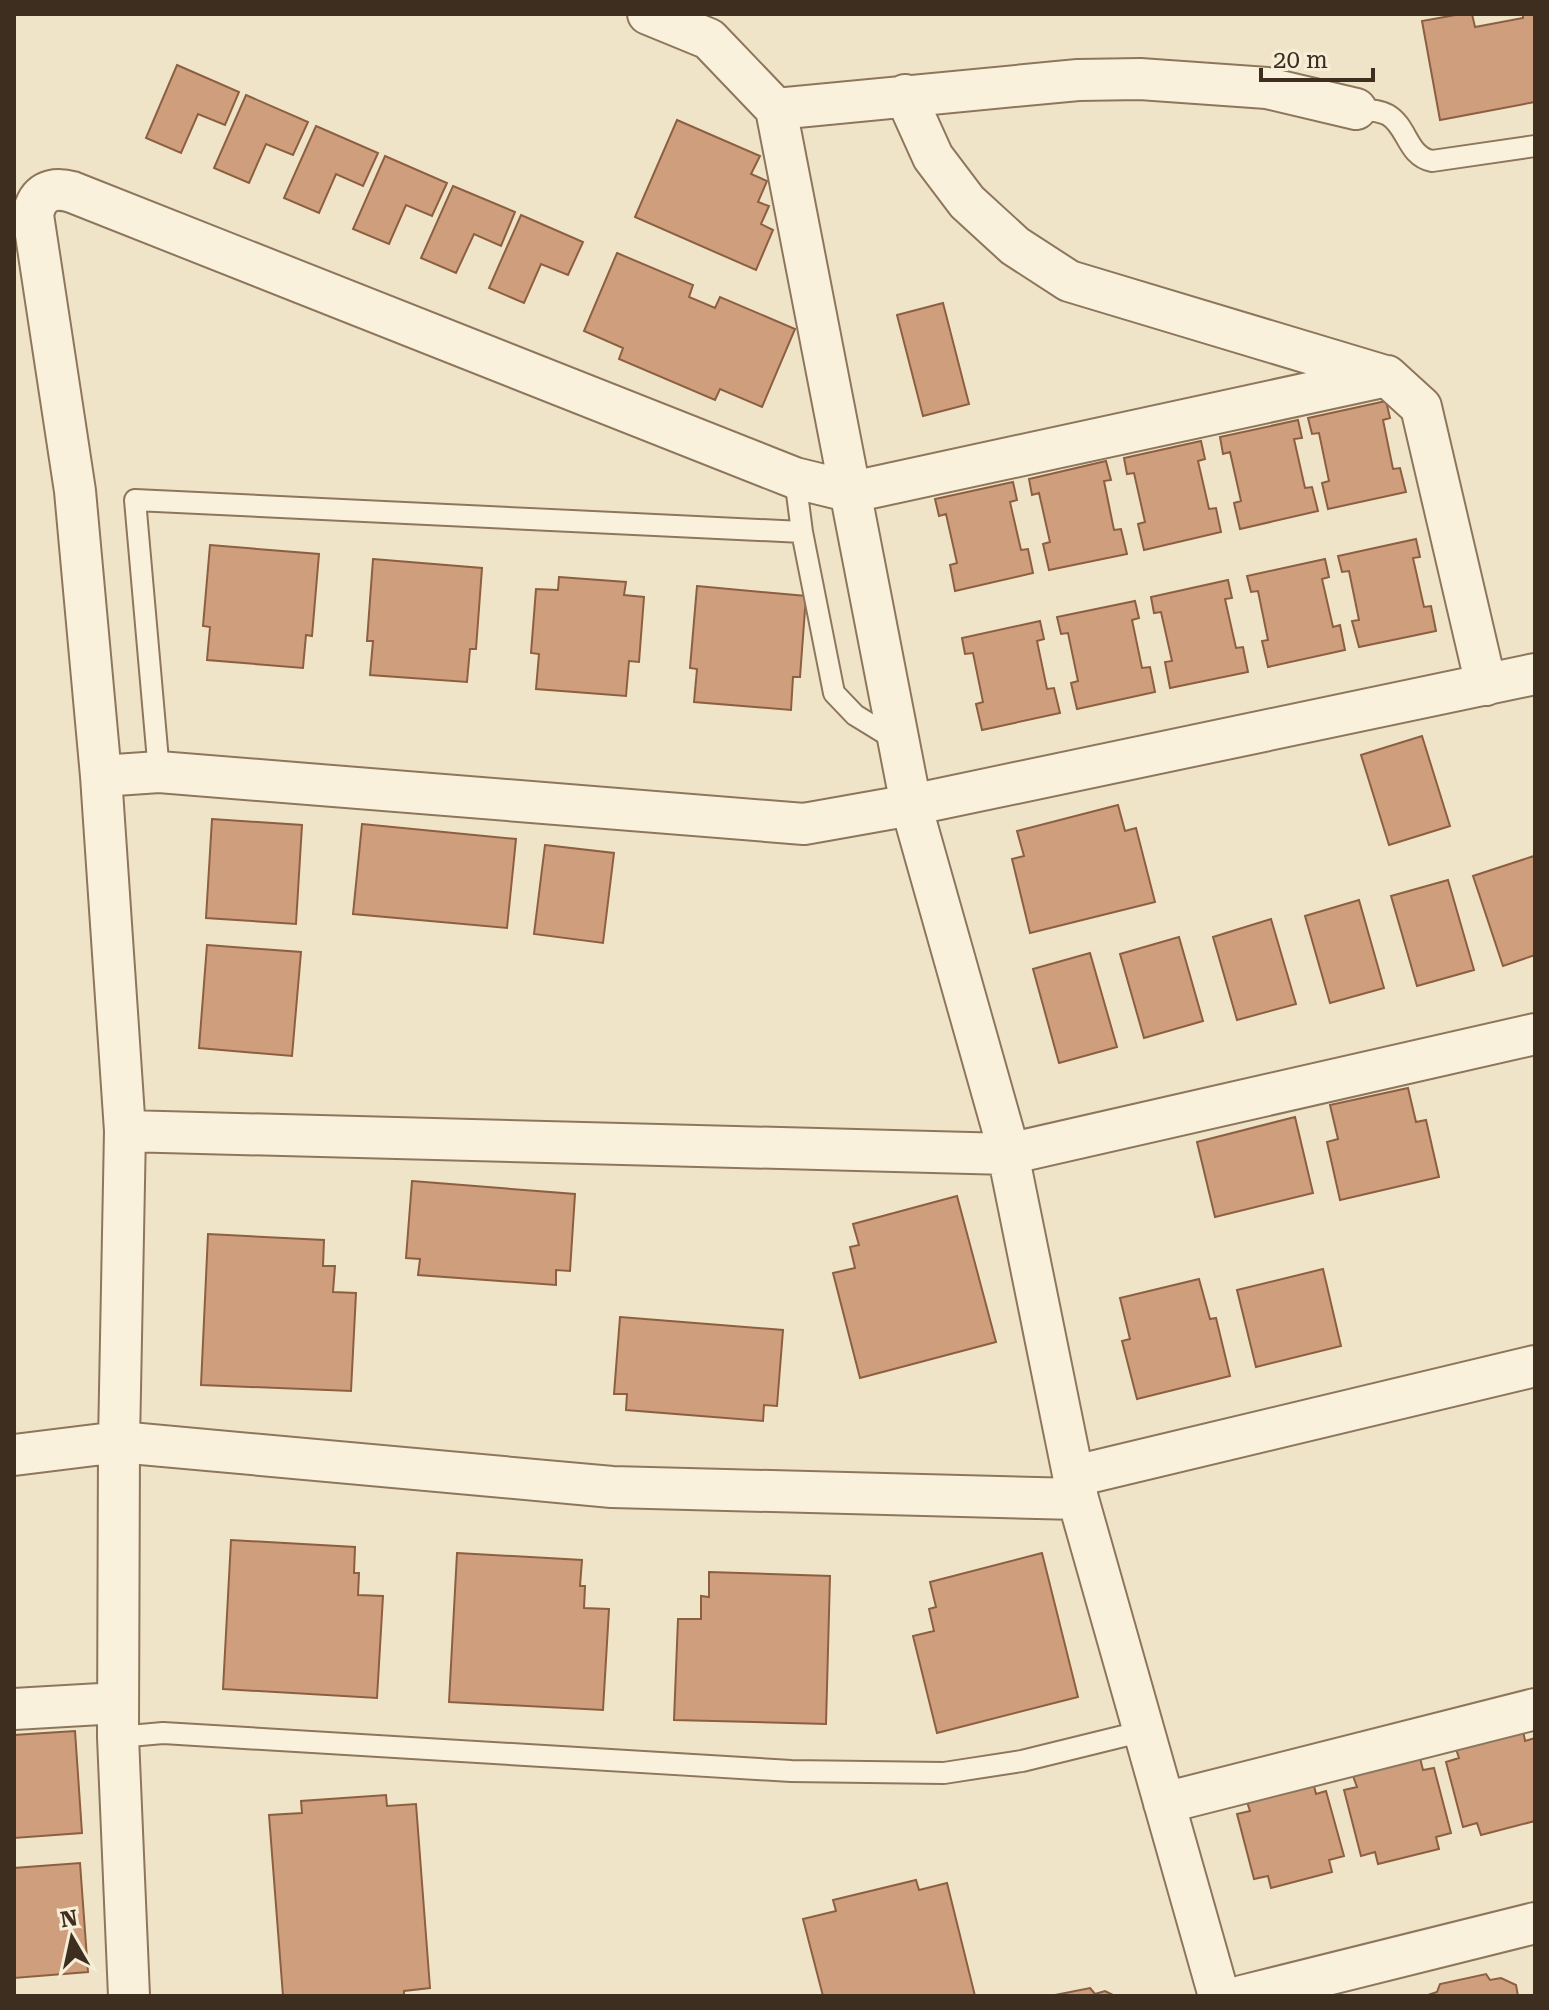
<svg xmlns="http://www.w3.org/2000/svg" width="1549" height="2010" font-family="'Roboto Serif',serif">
  <rect width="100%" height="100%" fill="#f0e4c8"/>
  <path fill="#cf9f7d" stroke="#8d5f41" stroke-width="2" d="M1461 14H1472L1475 27 1523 18V14H1535V102L1440 120 1422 21Z
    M177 65 239 92 225 125 198 114 181 153 146 138Z
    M246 95 308 122 293 155 266 144 249 183 214 168Z
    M677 120 760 156 751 174 767 181 758 202 769 206 761 224 773 230 756 270 635 217Z
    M316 126 378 153 363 186 336 174 319 213 284 198Z
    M385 156 447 183 432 216 406 205 389 244 353 229Z
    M453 186 515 212 501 246 474 234 456 273 421 258Z
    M521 215 583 242 568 275 541 264 524 303 489 288Z
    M617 253 693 285 689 297 715 308 720 297 795 329 762 407 720 389 715 400 619 359 623 348 584 331Z
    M943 303 969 404 923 416 897 315Z
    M1386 401 1390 418 1383 420 1393 469 1400 468 1406 492 1328 509 1322 483 1329 481 1319 433 1312 434 1308 418Z
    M1298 420 1302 438 1294 439 1305 488 1312 487 1318 511 1240 529 1234 503 1241 501 1230 452 1223 454 1220 437Z
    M1201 441 1205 459 1198 461 1209 509 1216 508 1221 532 1144 550 1138 524 1145 522 1134 473 1127 474 1124 458Z
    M1106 461 1111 480 1104 481 1114 530 1121 529 1127 554 1049 570 1043 544 1050 542 1039 493 1032 495 1029 479Z
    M1013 482 1017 500 1010 502 1021 550 1028 549 1033 573 955 591 950 565 957 563 946 514 939 516 935 499Z
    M1416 539 1420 557 1413 558 1424 607 1431 606 1436 631 1359 647 1352 621 1359 620 1349 571 1342 572 1338 556Z
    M210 545 319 554 312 636 306 635 303 668 207 660 210 627 203 626Z
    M373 559 482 568 476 649H470L467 682 370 675 373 641H367Z
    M1325 559 1329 577 1322 579 1333 627 1340 625 1345 650 1268 667 1262 641 1268 640 1258 591 1251 592 1247 576Z
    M559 577 626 582 624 595 644 597 639 662 629 661 626 696 536 689 539 654 531 653 536 589 558 590Z
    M1228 580 1232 598 1225 599 1236 648 1243 647 1248 672 1170 688 1165 662 1172 661 1161 612 1154 613 1151 597Z
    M697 586 806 596 800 677H793L791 710 694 702 697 669 690 668Z
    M1135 601 1139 618 1132 620 1142 668 1150 667 1155 692 1077 709 1071 683 1078 681 1068 633 1061 634 1057 617Z
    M1040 621 1044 639 1037 641 1047 689 1054 688 1060 713 982 730 976 704 983 702 973 653 965 654 962 638Z
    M1422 736 1450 826 1389 845 1361 755Z
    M1118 805 1125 831 1136 828 1155 902 1030 933 1012 859 1024 856 1017 831Z
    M212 819 302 825 296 924 206 918Z
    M362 824 516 839 507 928 353 914Z
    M545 845 614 853 603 943 534 934Z
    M1534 856 1535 955 1503 966 1473 876Z
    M1448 880 1474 970 1417 986 1391 896Z
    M1359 900 1384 988 1330 1003 1305 916Z
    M1271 919 1296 1004 1237 1020 1213 937Z
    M1179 937 1203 1021 1144 1038 1120 954Z
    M207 945 301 952 292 1056 199 1048Z
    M1090 953 1117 1047 1059 1063 1033 969Z
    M1408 1088 1416 1122 1426 1120 1439 1177 1340 1200 1327 1142 1338 1139 1330 1105Z
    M1295 1117 1313 1193 1215 1217 1197 1142Z
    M412 1181 575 1194 570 1271 556 1270V1285L418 1275 420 1259 406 1258Z
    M957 1196 996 1342 860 1378 833 1273 855 1268 850 1247 859 1245 853 1224Z
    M208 1234 324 1240 323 1266H335L333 1292 356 1293 351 1391 201 1385Z
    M1323 1269 1341 1346 1256 1367 1237 1290Z
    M1199 1279 1210 1319 1216 1318 1230 1376 1137 1399 1122 1341 1130 1339 1120 1298Z
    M620 1317 783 1330 777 1406 764 1405 763 1421 626 1410 627 1394H614Z
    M231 1540 355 1547 354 1573H359L358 1595 383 1596 377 1698 223 1689Z
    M457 1553 582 1560 580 1586H585L584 1608 609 1609 603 1710 449 1702Z
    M1042 1553 1078 1697 937 1733 913 1636 934 1631 929 1609 936 1607 930 1582Z
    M709 1572 830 1576 826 1724 674 1720 678 1619H701V1596L709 1597Z
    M1523 1730 1525 1741 1535 1738V1821L1481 1835 1477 1823 1463 1827 1446 1762 1459 1758 1455 1746Z
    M75 1731 82 1833 14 1838V1735Z
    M1420 1758 1423 1770 1434 1768 1451 1833 1436 1837 1439 1849 1378 1864 1375 1852 1361 1856 1344 1790 1357 1787 1353 1776Z
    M1313 1782 1316 1794 1326 1791 1344 1856 1329 1860 1332 1872 1271 1888 1268 1876 1254 1879 1237 1814 1250 1811 1246 1799Z
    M386 1795 387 1806 416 1804 430 1988 404 1991V1996H283L269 1815 302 1813 301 1801Z
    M80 1863 88 1972 14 1978V1868Z
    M916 1880 919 1890 947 1883 975 1996H823L803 1919 836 1911 833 1900Z
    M1486 1974 1490 1980 1501 1978 1516 1985 1518 1996H1425L1437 1992 1440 1984Z
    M1090 1988 1095 1994 1105 1991 1115 1996H1050Z"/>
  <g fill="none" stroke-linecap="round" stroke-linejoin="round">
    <defs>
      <path id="service" d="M1356 109C1367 110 1379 110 1388 115 1408 127 1407 156 1432 161L1535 146
        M795 478 802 532 834 693 855 715 899 742
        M159 772 135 500 802 532
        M118 1737 163 1733 791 1771 944 1773 1022 1761 1144 1731"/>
      <path id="minor" d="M648 14 709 39 776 109 911 805 1004 1134 1078 1499 1219 1996
        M905 95 933 157 967 202 1015 246 1069 281 1385 376
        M776 109 1078 80 1140 79 1267 88 1356 109
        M101 776 159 772 804 824 911 805 1535 674
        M125 1131 1008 1154 1535 1034
        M14 1455 119 1442 612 1487 1078 1499
        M1075 1476 1535 1366
        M14 1709 118 1703
        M1164 1803 1535 1709
        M129 1996 118 1737 119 1442 125 1131 101 776 75 491 33 215C37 193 51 186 72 192L795 478 852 492 1387 376 1421 407 1486 685
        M1242 1996 1535 1923"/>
    </defs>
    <use href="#service" stroke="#8d765c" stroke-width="24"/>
    <use href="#minor" stroke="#8d765c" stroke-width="44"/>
    <use href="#service" stroke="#faf1dc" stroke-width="20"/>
    <use href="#minor" stroke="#faf1dc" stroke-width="40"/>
  </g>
  <rect width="1549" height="2010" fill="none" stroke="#3d2e20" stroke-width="32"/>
  <g transform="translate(72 1938) rotate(351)" stroke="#f7eed8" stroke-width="6" paint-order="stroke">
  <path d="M0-6L14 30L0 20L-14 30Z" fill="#3d2e20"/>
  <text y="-12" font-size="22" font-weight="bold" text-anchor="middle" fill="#3d2e20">N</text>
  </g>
  <path d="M1261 68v12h112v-12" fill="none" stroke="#3d2e20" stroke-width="4"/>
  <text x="1273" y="68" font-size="24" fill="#3d2e20" stroke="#f7eed8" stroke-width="6" paint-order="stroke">20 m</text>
</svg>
